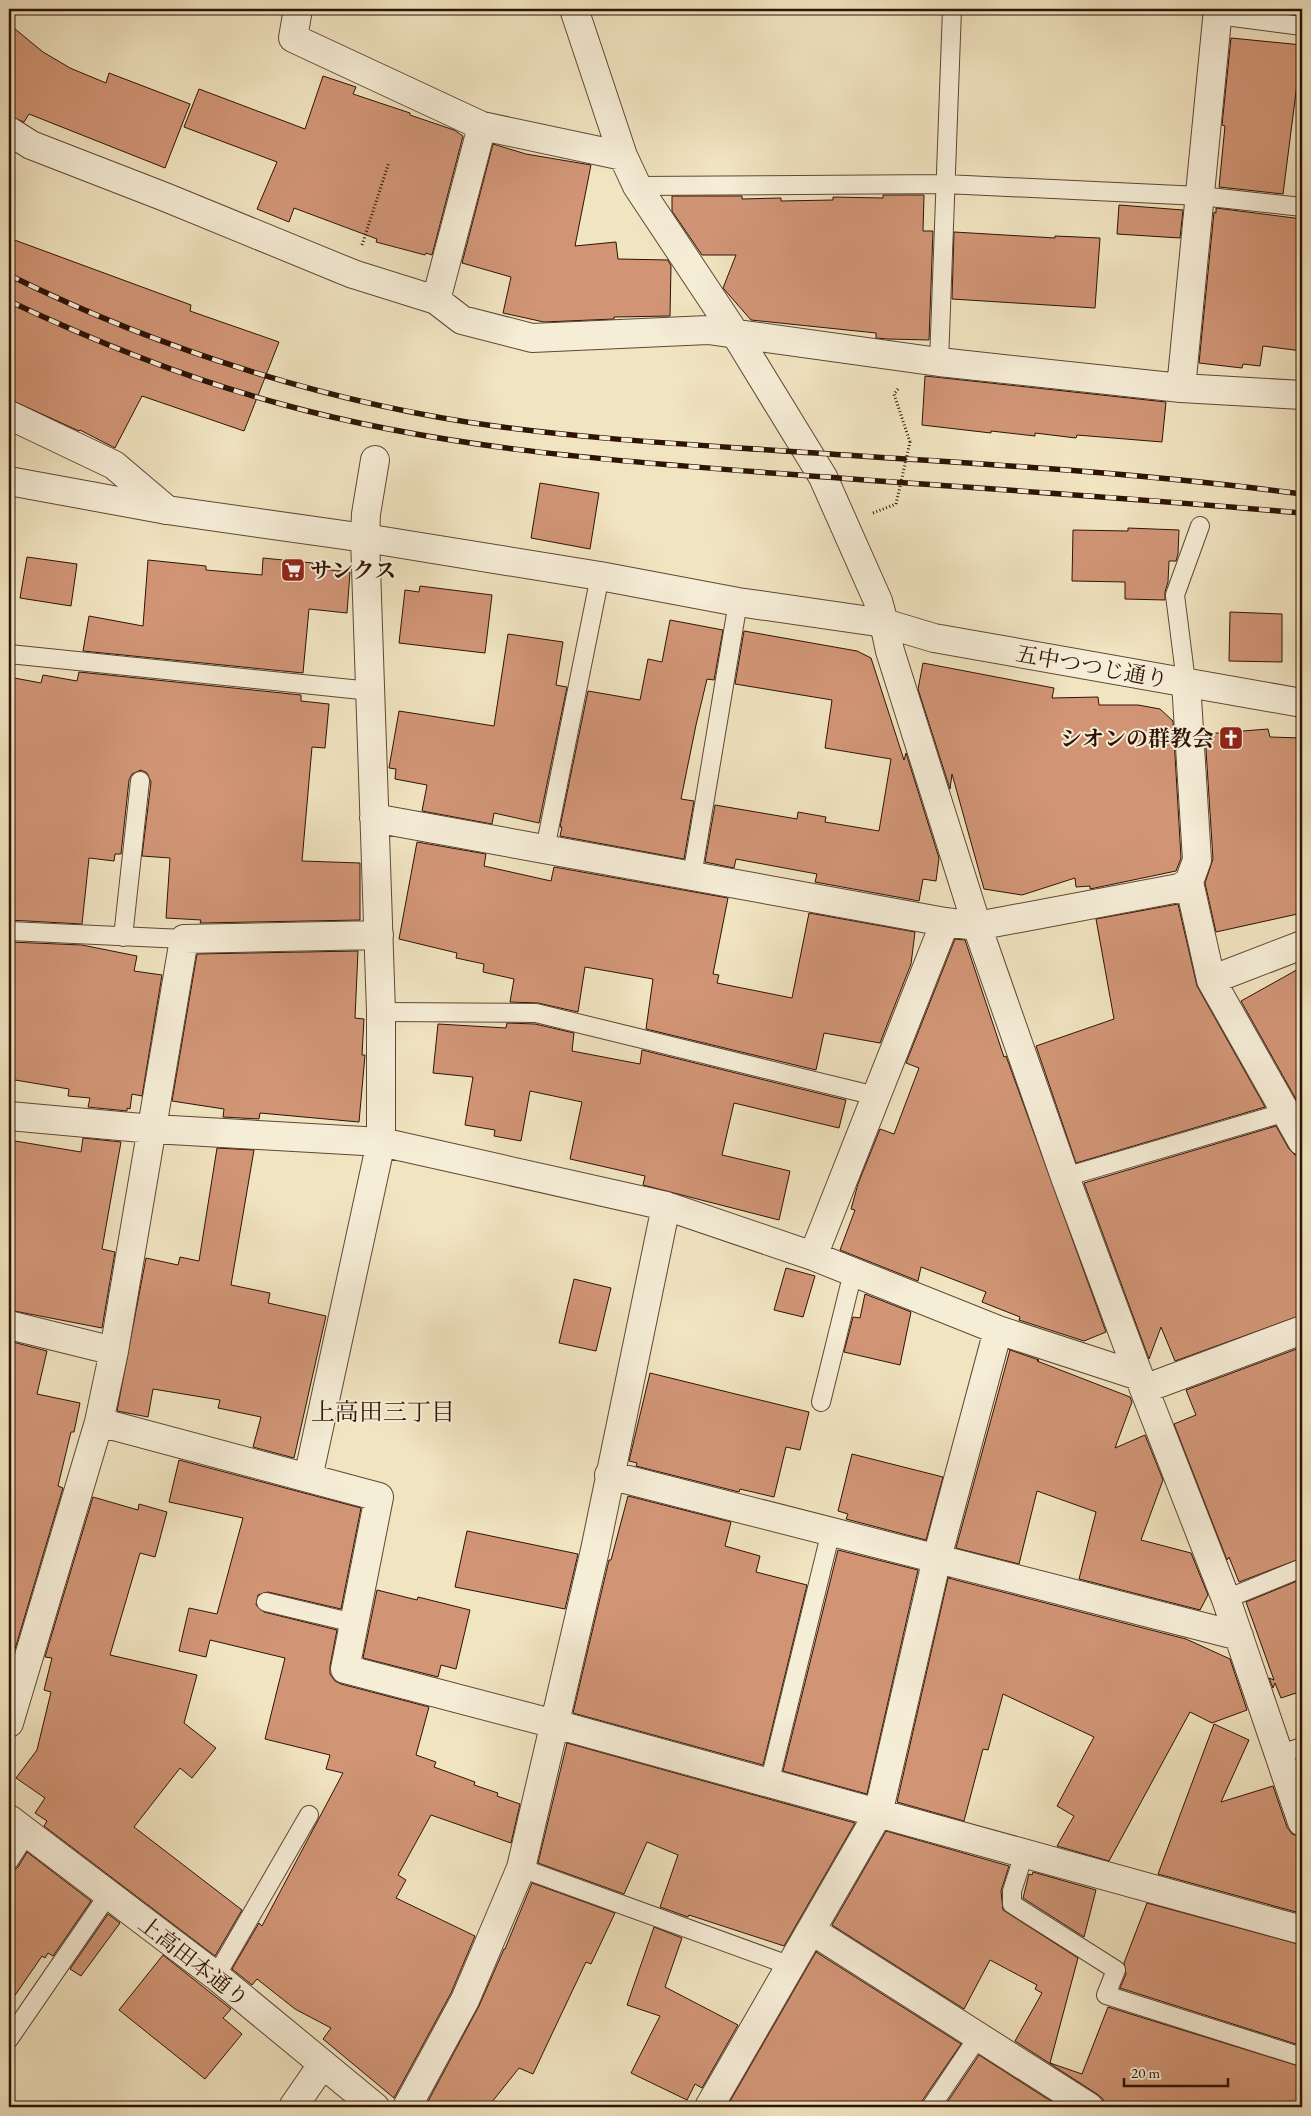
<svg xmlns="http://www.w3.org/2000/svg" width="1311" height="2116" font-family="'EB Garamond','Noto Serif JP',serif">
  <rect width="100%" height="100%" fill="#f1e4c1"/>
  <filter id="stains"><feTurbulence type="fractalNoise" baseFrequency=".004" numOctaves="4"/><feColorMatrix values="0 0 0 0 .2 0 0 0 0 .09 0 0 0 0 .02 0 0 0 .5 -.17"/></filter>
  <radialGradient id="worn" r=".72"><stop offset=".6" stop-color="#630" stop-opacity="0"/><stop offset="1" stop-color="#630" stop-opacity=".3"/></radialGradient>
  <path fill="#d19576" stroke="#2e1305" d="M9 24 43 52 70 68 106 83 109 73 190 104 165 168 29 114 24 122 9 116Z
    M1231 38 1302 45 1283 194 1219 187 1225 126 1222 125Z
    M323 76 356 87 353 94 410 113V115L454 130 463 136 432 255 426 253 425 255 376 242 377 239 294 208 289 222 257 209 277 162 184 127 199 89 305 129Z
    M493 144 526 154 591 165 575 246 616 242 618 259 668 260 671 266 670 316 614 317V319L544 322 503 313 511 277 462 263Z
    M883 195H924L923 231H933L929 340 888 339 876 338V333L751 320 723 288 736 255H702L672 211V196H742V199L781 198V201L833 200V197L883 198Z
    M1119 205 1183 210 1180 238 1117 234Z
    M1216 208 1302 219V351L1263 346 1260 366 1243 364 1242 368 1199 363 1214 212 1216 213Z
    M954 232 1055 238V236L1100 238 1095 308 952 299Z
    M9 238 191 305 190 311 279 342 244 431 142 396 115 448 80 430 79 431 9 399Z
    M925 376 1166 402 1162 442 1077 435 1076 438 1035 433V436L991 431V433L922 425Z
    M540 483 599 493 590 549 531 538Z
    M1128 528 1179 530 1178 554 1176 561H1169L1168 582 1165 592V600L1125 599V582L1072 581 1073 530 1128 531Z
    M27 557 77 564 71 606 20 598Z
    M263 558 313 563V568L350 572 347 613 309 609 303 673 83 651 89 616 143 626 148 560 206 566V570L262 575Z
    M420 586 492 595 485 653 399 643 405 590 419 592Z
    M1230 612 1282 614V662L1229 661Z
    M670 620 723 630 714 680 707 679 696 725 681 799 694 801 684 859 560 836 562 827H560L588 691 640 700 648 659 662 662Z
    M744 631 857 651 871 658 904 760 906 753 939 858 936 881 923 879 919 901 815 882 817 874 736 859 734 868 705 862 715 805 797 819 798 812 826 817 825 822 879 831 891 759 825 748 832 700 735 684Z
    M508 634 563 642 556 685 567 687 539 823 494 813 492 824 422 811 427 785 395 779 396 769 389 768 399 711 494 726Z
    M923 663 1054 688 1052 698 1098 697 1099 705H1138L1160 709 1173 721 1181 858 1176 871 1090 889V886L1076 887 1075 878 1022 895 984 889 952 774 950 789 918 689Z
    M79 672 301 695V701L329 704 325 748 312 747 302 861 360 863V920L200 923 201 920 166 918 170 858 142 856 151 782 147 773 141 770 132 774 129 780 121 854H115L114 861 89 858 82 924 9 920V677L41 683 43 675 77 681Z
    M1268 729 1270 737 1302 738V913L1216 932 1205 883 1213 859 1205 734Z
    M417 842 486 854 484 866 551 881 554 867 728 898 713 974 719 975 717 983 792 998 809 913 915 932 911 964 880 1043 824 1033 816 1070 646 1029 653 979 585 967 578 1012 538 1003 510 1002 514 979 483 972 484 964 456 958 457 953 399 939Z
    M1178 904 1197 986 1265 1107 1076 1163 1036 1046 1114 1019 1096 919Z
    M955 939 965 940 1004 1057 1006 1056 1106 1332 1084 1341 1019 1320 1020 1317 982 1302 986 1292 921 1267 918 1281 840 1250 855 1210 851 1209 858 1184 880 1129 894 1134 919 1068 906 1063Z
    M9 942 82 945 137 956 134 971 162 975 142 1096 132 1094 130 1109 127 1108V1111L88 1107 90 1098 68 1096 69 1089 9 1079Z
    M358 951 355 1018 364 1019 362 1055H365L359 1122 260 1113 259 1119 223 1117 224 1109 172 1101 197 954Z
    M1302 967V1110L1241 1001Z
    M507 1023 535 1024 574 1033 572 1051 640 1064 642 1050 846 1100 839 1128 734 1103 722 1155 790 1171 779 1220 643 1185 645 1176 570 1159 582 1102 530 1091 521 1141 494 1136 495 1130 465 1125 473 1077 433 1073 438 1024 506 1028Z
    M1276 1126 1289 1149 1295 1155 1302 1157V1315L1175 1361 1161 1327 1149 1359 1084 1183Z
    M83 1138 121 1142 102 1249 115 1252 102 1328 9 1310V1140L81 1152Z
    M217 1148 254 1150 231 1285 270 1293 268 1303 326 1316 294 1458 253 1447 261 1417 218 1408 220 1400 153 1389 148 1417 117 1411 146 1258 178 1265 180 1257 199 1261Z
    M786 1268 815 1276 803 1317 774 1310Z
    M574 1279 611 1288 596 1351 559 1343Z
    M865 1294 911 1312 900 1365 844 1352 853 1317 860 1318Z
    M9 1341 47 1351 37 1394 80 1403 74 1432H71L58 1486 63 1488 15 1649 9 1647Z
    M1302 1347V1558L1239 1582 1229 1557 1227 1560 1174 1424 1196 1415 1186 1390Z
    M1010 1350 1039 1360 1037 1361 1130 1397 1132 1402 1115 1448 1145 1435 1163 1480 1141 1540 1191 1553 1208 1595 1200 1610 1079 1579 1096 1512 1037 1491 1019 1564 956 1548Z
    M650 1373 809 1412 800 1450 786 1447 774 1497 740 1489 739 1492 636 1466 637 1463 629 1461Z
    M852 1454 943 1477 926 1540 846 1519 848 1514 838 1511Z
    M179 1460 361 1508 341 1609 268 1592 258 1595 256 1605 264 1612 337 1630 330 1666V1674L335 1681 341 1684 429 1707 416 1755 436 1762 434 1767 475 1782 474 1785 498 1793 497 1796 520 1804 511 1843 431 1815 398 1875 406 1880 396 1898 475 1936 451 1993 394 2098 323 2039 331 2028 295 2009 257 1979 252 1985 232 1969 259 1923 262 1926 343 1773 326 1769 330 1755 265 1739 285 1658 210 1640 206 1657 179 1651 189 1608 217 1614 243 1518 169 1502Z
    M628 1496 731 1522 725 1546 760 1556 756 1572 807 1585 763 1765 573 1713 609 1560H611Z
    M93 1497 138 1510 139 1504 167 1512 155 1557 140 1553 110 1655 197 1675 184 1723 216 1748 192 1778 180 1768 134 1827 242 1910 215 1956 44 1826 47 1821 35 1813 45 1798 16 1778 37 1750 51 1692 44 1690 52 1658 45 1657Z
    M467 1531 578 1554 565 1609 455 1587Z
    M838 1550 918 1570 867 1794 783 1771Z
    M948 1578 1186 1639 1230 1659 1247 1710 1212 1723 1190 1712 1109 1861 1057 1846 1074 1816 1057 1806 1094 1737 1003 1694 988 1750 983 1749 964 1821 897 1802Z
    M1302 1579V1691L1281 1698 1275 1683 1273 1688 1269 1678 1274 1680 1246 1602Z
    M377 1590 417 1600 418 1597 470 1610 456 1669 441 1665 438 1677 363 1658Z
    M1214 1724 1249 1740 1221 1802 1273 1786 1287 1827 1292 1834 1302 1837V1889L1296 1912 1158 1874Z
    M567 1743 855 1823 784 1946 689 1915 688 1917 660 1907 678 1855 647 1842 624 1894 538 1863Z
    M886 1831 1009 1866 1001 1891 1003 1910 1078 1958 1050 2063 1082 2074 1108 2007 1302 2067V2107H1105L1103 2099 1097 2094 1015 2041 1042 1993 1035 1989 1037 1985 990 1960 964 2009 832 1925Z
    M27 1852 91 1901 53 1956 48 1953 45 1958 42 1956 9 2004V1875L18 1867Z
    M1033 1872 1096 1890 1084 1937 1023 1898 1029 1874 1032 1875Z
    M532 1883 615 1913 591 1964 586 1962 533 2074 519 2068 488 2107H425L479 2006 504 1949H505Z
    M1147 1903 1302 1945V2046L1120 1988 1126 1974 1124 1963Z
    M108 1914 120 1923 81 1976 70 1969Z
    M654 1927 682 1938 665 1987 738 2025 702 2088 695 2084 687 2100 631 2073 660 2016 627 2005Z
    M816 1952 961 2044 922 2101 921 2107H737L729 2103Z
    M163 1955 231 2009 223 2018 242 2034 205 2079 119 2010Z
    M979 2055 1060 2107H944Z"/>
  <g fill="none" stroke-linecap="round" stroke-linejoin="round">
    <defs>
      <path id="service" d="M1218 15 1302 26
        M637 186 945 184 1200 196 1302 207
        M939 362 952 9
        M9 654 371 691
        M1186 682 1175 595 1200 526
        M545 849 600 576
        M692 876 738 602
        M9 931 184 939
        M123 937 140 781
        M381 1012 536 1013 876 1096
        M1065 1177 1286 1112
        M821 1402 853 1272
        M1226 1599 1302 1568
        M266 1602 354 1623
        M1280 1754 1302 1747
        M769 1784 831 1531
        M1024 1854 1012 1891V1904L1116 1970 1106 1995 1302 2057
        M9 1861 27 1833
        M521 1868 791 1966
        M216 1976 309 1815
        M9 2039 108 1895
        M931 2107 978 2037"/>
      <path id="minor" d="M298 9 293 38 482 126 623 156
        M574 9 623 156 637 186 736 335
        M9 131 31 145 165 197 353 274 436 300 462 320 532 338 708 330 939 362 1181 388 1302 395
        M436 300 482 126
        M1181 388 1218 9
        M9 415 114 465 167 510
        M884 623 890 651 977 926 1065 1177 1139 1376 1226 1599 1302 1822
        M374 818 945 922 977 926 1179 888 1189 882 1197 860 1186 682
        M1189 882 1211 980 1302 1141
        M1211 980 1302 945
        M9 1116 153 1129 381 1142 666 1206 813 1256 998 1330 1139 1376
        M813 1256 945 922
        M9 1325 114 1351
        M1144 1389 1302 1330
        M99 1422 379 1497 345 1669 555 1724 1302 1930
        M609 1475 1239 1636
        M308 1478 381 1142V1012L365 538 366 514 375 460
        M9 1723 99 1422 114 1351 184 939 379 935
        M9 1819 216 1976 375 2107
        M811 1930 1089 2107
        M293 2107 322 2065
        M407 2107 465 2000 521 1868 595 1550 666 1206
        M709 2107 878 1814 937 1558 998 1330"/>
      <path id="tertiary" d="M736 335 823 477 878 601 884 623
        M9 481 167 510 365 538 600 576 738 602 884 623 934 638 1302 703"/>
    </defs>
    <use href="#service" stroke="#5f4734" stroke-width="20"/>
    <use href="#minor" stroke="#5f4734" stroke-width="30"/>
    <use href="#tertiary" stroke="#5f4734" stroke-width="30"/>
    <path stroke="#2e1305" stroke-width="3" stroke-dasharray="1 2.5" stroke-linecap="butt" d="M362 245 389 162
      M898 389 894 394 910 442
      M873 513 896 504"/>
    <use href="#service" stroke="#f6edd7" stroke-width="18"/>
    <use href="#minor" stroke="#f6edd7" stroke-width="28"/>
    <use href="#tertiary" stroke="#f6edd7" stroke-width="28"/>
    <defs>
      <path id="rail" d="M9 275C160 350 335 405 502 427 600 440 700 445 799 452 967 463 1136 472 1302 494
        M9 301C96 342 188 379 281 404 437 447 600 460 760 472 941 486 1122 497 1302 513"/>
    </defs>
    <use href="#rail" stroke="#2e1305" stroke-width="5.5"/>
    <use href="#rail" stroke="#f6edd7" stroke-width="4" stroke-dasharray="11" stroke-linecap="butt"/>
    <path stroke="#2e1305" stroke-width="3" stroke-dasharray="1 2.5" stroke-linecap="butt" d="M896 504 910 442"/>
  </g>
  <defs>
    <symbol id="supermarket-square" viewBox="-11 -11 22 22"><rect x="-9" y="-9" width="18" height="18" rx="4" fill="#8f2418" stroke="#f6edd7"/><path d="M-6-5.5h2.5l.6 2H6L4.5 2H-2.5L-4.4-4H-6ZM-1.5 3.2a1.3 1.3 0 1 0 .1 0ZM3 3.2a1.3 1.3 0 1 0 .1 0Z" fill="#fff"/></symbol>
    <symbol id="church-square" viewBox="-11 -11 22 22"><rect x="-9" y="-9" width="18" height="18" rx="4" fill="#8f2418" stroke="#f6edd7"/><path d="M-1.2-6h2.4v3.5h3.3v2.4h-3.3V6h-2.4V-.1h-3.3v-2.4h3.3Z" fill="#fff"/></symbol>
  </defs>
  <g fill-rule="evenodd">
    <use href="#supermarket-square" x="279" y="556" width="28" height="28"/>
    <use href="#church-square" x="1217" y="724" width="28" height="28"/>
  </g>
  <g text-anchor="middle" stroke-width="4" stroke-linejoin="round" paint-order="stroke">
    <g font-size="22" font-weight="bold" fill="#2e1305" stroke="#f6edd7" text-anchor="start">
      <text x="310" y="578">サンクス</text>
      <text x="1214" y="746" text-anchor="end">シオンの群教会</text>
    </g>
    <g font-size="22" fill="#2e1305" stroke="#f6edd7">
      <text transform="translate(1092 666) rotate(10)" y="8">五中つつじ通り</text>
      <text transform="translate(194 1961) rotate(38)" y="8">上高田本通り</text>
    </g>
    <g font-size="24" fill="#2e1305" stroke="#f6edd7">
      <text x="383" y="1420">上高田三丁目</text>
    </g>
  </g>
  <rect width="1311" height="2116" fill="none" stroke="#f1e4c1" stroke-width="30"/>
  <rect x="10" y="10" width="1291" height="2096" fill="none" stroke="#2e1305" stroke-width="2.5"/>
  <rect x="15" y="15" width="1281" height="2086" fill="none" stroke="#2e1305"/>
  <path d="M1124 2078v8h104v-8" fill="none" stroke="#2e1305" stroke-width="2.5"/>
  <text x="1131" y="2078" font-size="15" fill="#2e1305" stroke="#f6edd7" stroke-width="4" paint-order="stroke">20 m</text>
  <rect width="100%" height="100%" filter="url(#stains)"/>
  <rect width="100%" height="100%" fill="url(#worn)"/>
</svg>
